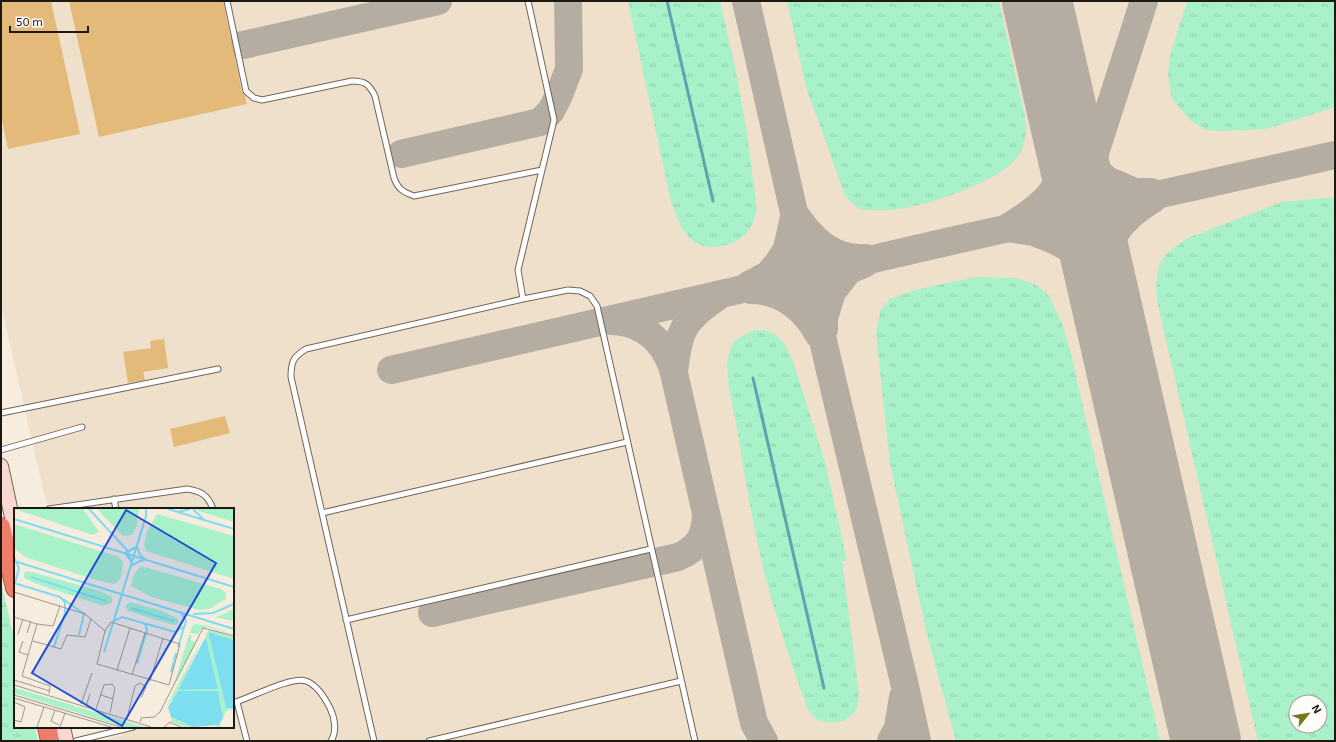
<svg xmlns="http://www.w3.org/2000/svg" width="1336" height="742" font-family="'Exo 2',sans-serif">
  <defs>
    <pattern id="grass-tufts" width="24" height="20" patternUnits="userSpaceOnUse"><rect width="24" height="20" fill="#a8f1c9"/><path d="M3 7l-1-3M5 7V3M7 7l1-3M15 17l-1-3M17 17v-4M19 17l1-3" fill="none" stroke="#90ceac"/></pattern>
  </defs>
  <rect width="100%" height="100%" fill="#f7eddf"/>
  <path fill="#eee0cb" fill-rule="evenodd" d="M1 1H1335V741H100L122 735 121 727H233V509H49L44 493 1 305ZM1296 702H1320V726H1296Z"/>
  <path fill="url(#grass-tufts)" fill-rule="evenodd" d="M628 1H720L736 72 746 127 757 209C755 219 751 230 743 236 732 247 706 251 693 241 681 232 677 216 671 202Z
    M787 1H999L1026 122C1026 133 1025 145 1019 155 1004 180 927 206 898 209 891 210 884 210 877 210 873 210 868 211 864 210 856 208 851 202 845 196L806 87Z
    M1187 1H1335V107L1267 129 1221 131 1206 130 1190 120 1173 100 1170 91 1168 73 1171 52Z
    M1335 197V741H1258L1157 301 1156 288 1158 271 1161 261 1167 253 1188 238 1282 202ZM1296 702H1320V726H1296Z
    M975 277 1016 278 1036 285 1048 294 1062 324 1070 350 1160 741H956L955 737 927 635 890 464 876 333 880 311 890 299 915 290Z
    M755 330C777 329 785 343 793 361L826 466 847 561H842L859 695C858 701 858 706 855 711 848 723 829 726 817 719 813 717 810 712 807 707 794 672 782 636 772 601 756 544 746 486 737 428 733 405 723 373 730 350 733 339 745 334 755 330Z
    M1 581 15 642V727H35L38 741H1Z"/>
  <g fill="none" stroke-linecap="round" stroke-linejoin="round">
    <path stroke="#60a3ad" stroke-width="3" d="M667 1 713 201
      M753 378 824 688"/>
    <path stroke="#b5ada2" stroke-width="28" d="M746 1 827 358 905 686 917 741
      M243 45 438 1
      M401 154 540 122 551 111 559 95 569 69 568 1
      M1080 178 1090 165 1096 150 1144 1
      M796 216C814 241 833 260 866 258
      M749 285 768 275 778 263 787 249 794 217
      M1103 289 1090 266 1073 250 1054 240 1034 232 1007 228C1028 215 1050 201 1060 178 1064 167 1067 156 1070 145L1085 160 1107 180 1135 192H1151
      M1103 289C1107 242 1111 225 1153 199
      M751 290C782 290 805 309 819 335
      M611 321C635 321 656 334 667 355 670 360 672 367 674 373L754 723 764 741
      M824 329V318L832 292 849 270 864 264
      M391 370 951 241 1335 155
      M674 373C678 333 682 321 716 298
      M432 613 678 557C699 548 705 536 706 515
      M891 741 898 728 903 697"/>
    <path stroke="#b5ada2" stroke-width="70" d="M1037 1 1206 741"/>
  </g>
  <path fill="#e3ba7a" d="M1 1H51L80 134 8 149 1 116Z
    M69 1H223L242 92 245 95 247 104 99 137Z
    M164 339 168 368 143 372 145 380 128 383 123 352 151 348 150 341Z
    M225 416 230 433 174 447 170 429Z"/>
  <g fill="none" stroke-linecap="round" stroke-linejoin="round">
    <defs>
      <path id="lane" d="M227 1 246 91 254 98 262 100 352 81C365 81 369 84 375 96L394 178C398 189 403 192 414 196L542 170
        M523 299 518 270 554 120 528 1
        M1 413 218 369
        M1 450 82 427
        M114 499 116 509
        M49 509 187 489C201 491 208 495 213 509
        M322 513 627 442
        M346 620 651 549
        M237 702 247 741
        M233 703C250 698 291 676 306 681 317 685 325 698 330 708 335 718 337 732 331 741
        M76 741 133 727
        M374 741 291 377C291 362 293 357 306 349L523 299 568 290 580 291 590 296 597 306 695 741
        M429 741 681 681"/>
      <path id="secondary" d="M1 466 15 531
        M63 727 66 741"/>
      <path id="highway" d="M1 527 15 588
        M47 727 50 741"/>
    </defs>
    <use href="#lane" stroke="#6f665a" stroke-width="7"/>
    <use href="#secondary" stroke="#6f665a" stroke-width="16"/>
    <use href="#highway" stroke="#a45a4c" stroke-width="20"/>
    <use href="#lane" stroke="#fff" stroke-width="5"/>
    <use href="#secondary" stroke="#fad8d2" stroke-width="14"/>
    <use href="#highway" stroke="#ee7d6a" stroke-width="18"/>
  </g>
  <g transform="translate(14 508)">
    <rect width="220" height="220" fill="#f7eddf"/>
    <path d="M0 1H69L85 24 79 27ZM83 1H125L123 17 118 27 109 28ZM183 1H220V14L185 3ZM143 6 220 28V71L132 43 130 37 133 23ZM0 16 105 49 109 54 107 70 101 76 85 73 11 49 0 40ZM127 58 207 81 212 85V91L195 101 185 102 137 89 117 78 120 66ZM14 63 86 83 98 89V95L89 98 20 75 10 70V65ZM115 94 146 102 163 110 165 114 161 117 145 113 114 103 111 98ZM220 101V113L201 109 210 106ZM182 116 195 118 220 127 193 119 187 121 184 126 176 125 178 118ZM175 127H178L176 132 182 135 160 176ZM0 180 8 182 130 219H110L6 187 0 185Z" fill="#a8f1c9"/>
    <path d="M195 122 220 129V132L194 124 212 200H220L212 203 205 219H202L209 210 204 183H164L152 199 189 130 164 182 204 181 191 128ZM158 210 174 217 182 219H171L157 213Z" fill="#a8f1c9"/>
    <path d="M194 124 220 132V200H212ZM192 130 204 181 164 182 190 132ZM164 183H204L209 210 204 217 179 219 157 209 154 199Z" fill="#7ddeef"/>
    <path fill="none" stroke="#7ddeef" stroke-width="2" d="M75 1 113 42 117 54M154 1 220 21M179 1 189 11M164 4 176 1M0 11 220 79M123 39 126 47 131 51M0 49 5 60 1 75M116 52 111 45 122 39M0 53 220 121M118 57 131 51M17 69 92 93M0 75 46 89 51 94V105L40 139M49 91 70 106 65 127M117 100 160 113M179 106 199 105 220 96M100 113 108 109 161 124 171 118M164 139 172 113 167 105M90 144 132 8V1M123 156 133 122 131 116M157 164 162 145"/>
    <path fill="none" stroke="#9f988d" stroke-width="1" d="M0 84 71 106 91 123M0 109 23 116 8 168 36 178 35 186M97 114 166 136 155 177 83 156 91 123ZM23 116 39 118 46 98M13 125 17 113M4 126 9 111M9 133 5 144 14 147M19 133 47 141 53 127 71 129 77 111M103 162 116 120M118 167 131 125M0 172 36 183M136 173 149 130M0 177 137 219M0 187 106 219M87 187 99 191M0 190 97 219M0 194 11 199 7 214 0 212M67 196 78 165M72 198 76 186M82 201 90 177 98 176 101 180 96 205M41 202 37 213 45 217M113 210 121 178 126 175 132 179 127 190M126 214 127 210 140 209 146 204 189 120 220 128M23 219 30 199M46 219 51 205M150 219 156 214 167 219"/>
    <path fill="#1d4ed8" fill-opacity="0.15" stroke="#1d4ed8" stroke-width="2" d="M112 2 202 55 108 218 18 165Z"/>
    <rect width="220" height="220" fill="none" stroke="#1c1913" stroke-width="2"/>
  </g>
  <rect width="1336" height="742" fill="none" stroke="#1c1913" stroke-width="4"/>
  <g transform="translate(1308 714) rotate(60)"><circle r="19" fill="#fefcf9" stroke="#a4a19d"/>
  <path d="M0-3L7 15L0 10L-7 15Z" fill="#7a761a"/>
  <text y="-6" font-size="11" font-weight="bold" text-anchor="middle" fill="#1c1913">N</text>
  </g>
  <path d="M10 26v6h78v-6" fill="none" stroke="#1c1913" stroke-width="2"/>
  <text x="16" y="26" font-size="12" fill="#1c1913" stroke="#fefcf9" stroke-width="3" paint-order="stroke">50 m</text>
</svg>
